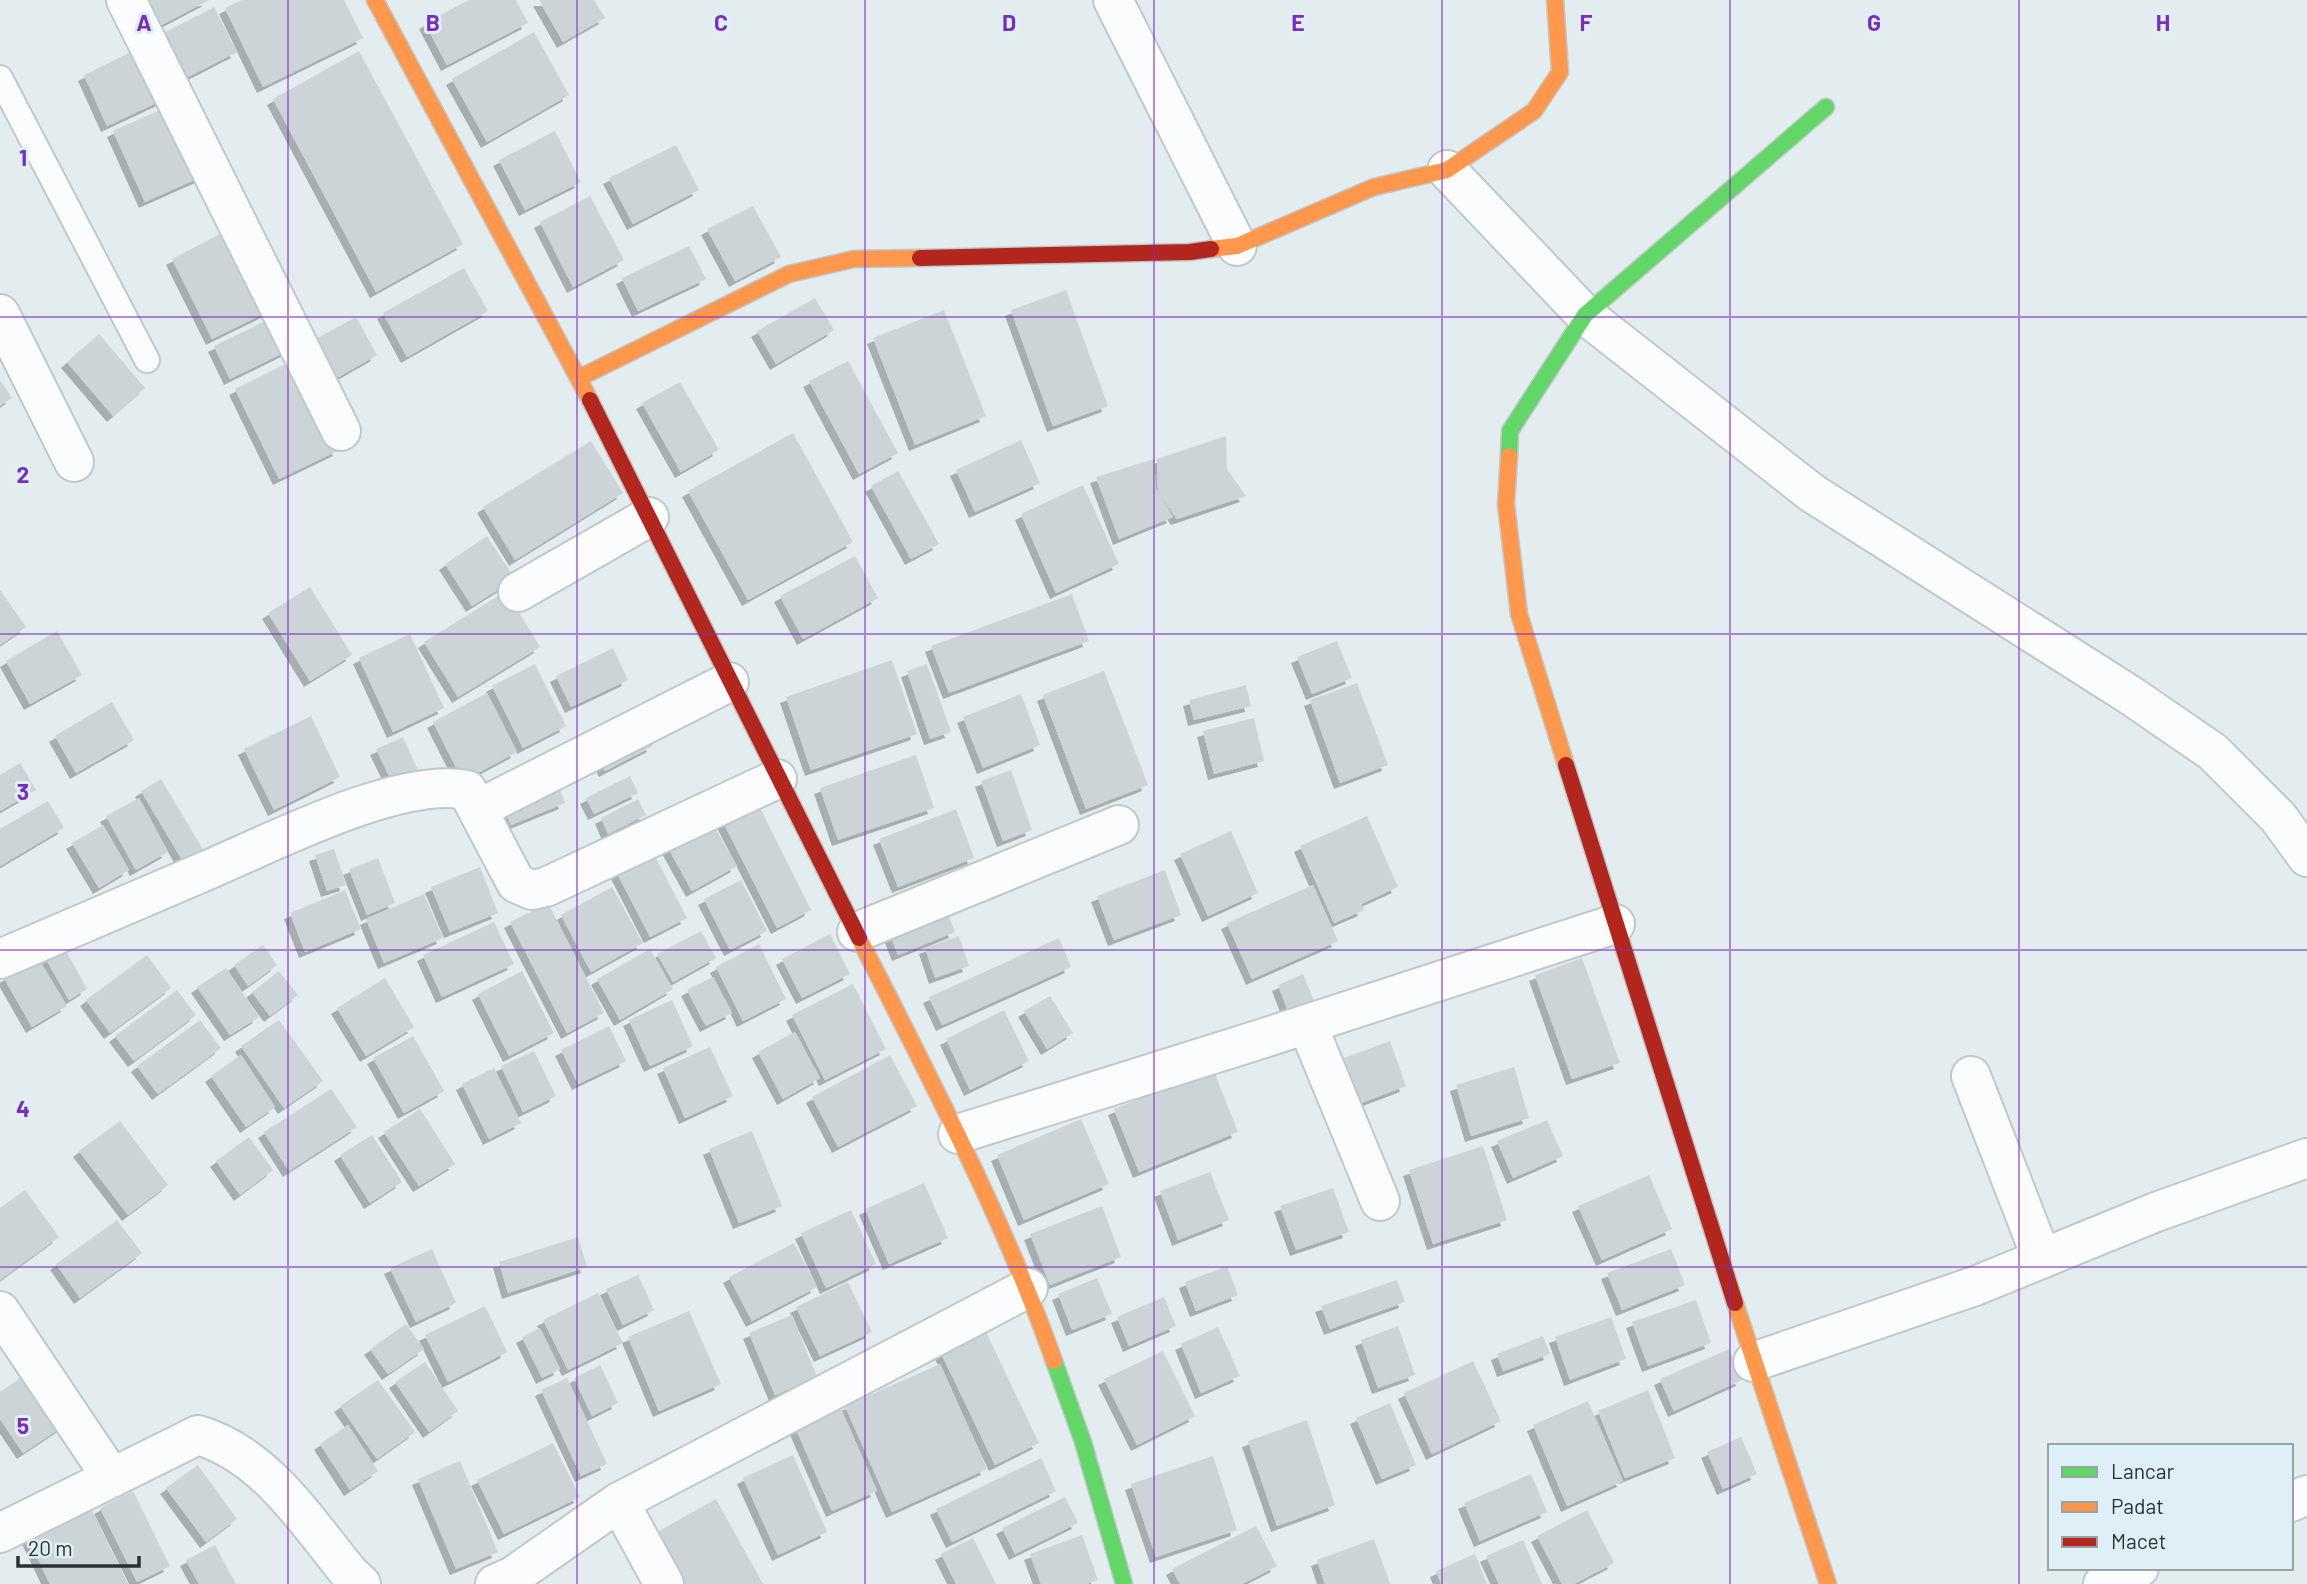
<svg xmlns="http://www.w3.org/2000/svg" width="2307" height="1584" font-family="Barlow,sans-serif">
  <defs>
    <filter id="shadow"><feDropShadow dx="-6" dy="6" stdDeviation="0" flood-color="#0004"/></filter>
  </defs>
  <rect width="100%" height="100%" fill="#e3edf0"/>
  <path fill="#ccd4d7" filter="url(#shadow)" d="M137 0H209L152 30Z
    M242 0H344L363 38 263 87 225 8Z
    M469 0H516L528 23 447 65 425 23Z
    M539 0H594L605 18 563 42Z
    M214 7 237 52 178 82 156 37Z
    M534 32 569 95 487 142 452 79Z
    M143 46 167 98 107 126 84 75Z
    M359 51 463 244 376 292 273 99Z
    M171 105 203 176 145 202 113 131Z
    M555 131 581 182 525 210 499 160Z
    M676 145 699 190 633 224 609 178Z
    M590 196 624 260 573 287 540 222Z
    M753 206 781 257 735 281 707 229Z
    M231 228 271 310 212 339 172 259Z
    M689 246 706 279 638 311 622 278Z
    M464 268 488 311 407 357 383 313Z
    M1066 290 1108 406 1053 426 1011 310Z
    M815 298 834 330 776 364 757 331Z
    M944 310 986 416 915 445 873 338Z
    M275 316 291 349 230 379 214 346Z
    M356 317 377 355 335 379 314 340Z
    M99 334 145 388 113 416 67 362Z
    M295 359 339 450 279 479 235 389Z
    M848 361 898 453 859 474 809 381Z
    M0 380 12 398 0 406Z
    M680 382 719 450 681 472 642 403Z
    M793 433 853 542 748 600 688 491Z
    M1226 436 1227 469 1246 496 1177 519 1158 492 1157 459Z
    M1021 440 1040 483 975 512 956 470Z
    M591 441 623 493 515 560 483 507Z
    M1154 459 1156 489 1173 517 1119 539 1096 477Z
    M898 471 939 544 911 559 871 486Z
    M1083 485 1119 564 1056 593 1021 514Z
    M487 536 515 579 472 606 445 564Z
    M855 556 878 598 803 639 780 596Z
    M310 587 352 655 310 681 268 613Z
    M0 590 26 627 0 645Z
    M506 591 540 647 458 697 424 642Z
    M1072 594 1089 641 949 693 931 646Z
    M57 631 82 675 30 704 6 661Z
    M410 634 444 708 393 732 359 658Z
    M1337 641 1352 678 1312 694 1297 657Z
    M613 648 628 680 571 707 556 676Z
    M892 660 917 734 811 770 786 697Z
    M535 664 566 726 523 748 492 686Z
    M927 664 951 732 930 739 907 671Z
    M1104 671 1148 785 1086 809 1043 695Z
    M1357 683 1388 765 1340 783 1310 700Z
    M1246 685 1251 706 1194 720 1189 700Z
    M487 693 517 752 463 781 433 722Z
    M1021 694 1040 745 983 768 963 717Z
    M112 702 134 740 76 773 55 736Z
    M311 716 340 777 274 810 244 749Z
    M1254 718 1264 761 1214 774 1203 731Z
    M646 733 653 746 605 771 598 757Z
    M403 737 419 772 393 784 376 749Z
    M916 755 934 808 838 840 820 788Z
    M20 763 36 790 0 811V775Z
    M1011 770 1032 830 1003 841 981 781Z
    M630 776 638 793 594 814 586 798Z
    M161 779 204 851 184 863 141 791Z
    M557 781 565 803 511 825 502 803Z
    M139 798 168 852 136 870 106 816Z
    M638 799 646 815 608 834 601 818Z
    M756 800 811 910 777 928 721 818Z
    M48 801 64 828 0 866V829Z
    M956 809 974 858 898 887 879 839Z
    M1367 816 1398 887 1361 904 1364 910 1334 923 1300 846Z
    M710 819 737 866 692 891 666 844Z
    M103 825 129 870 99 888 72 843Z
    M1231 831 1258 893 1208 916 1180 854Z
    M334 849 346 885 327 891 315 855Z
    M653 852 687 918 650 937 616 871Z
    M378 858 395 903 367 915 349 869Z
    M480 867 498 913 450 932 431 887Z
    M1165 870 1181 915 1114 940 1097 896Z
    M741 880 767 931 730 950 704 899Z
    M1313 885 1338 941 1252 979 1227 923Z
    M612 887 643 943 591 972 561 915Z
    M345 890 361 929 305 952 290 913Z
    M424 894 443 938 384 963 366 919Z
    M548 903 604 1013 567 1033 510 922Z
    M944 904 955 932 898 955 887 927Z
    M494 922 514 964 442 997 423 955Z
    M701 931 716 958 673 982 657 954Z
    M830 934 850 974 802 998 782 959Z
    M959 936 969 966 935 978 925 948Z
    M1059 938 1071 967 942 1025 929 997Z
    M759 944 786 999 743 1021 716 967Z
    M263 945 277 965 248 986 234 965Z
    M65 949 87 989 69 1000 46 959Z
    M650 949 673 989 620 1020 597 979Z
    M147 955 171 988 110 1033 86 1000Z
    M38 958 67 1006 32 1027 4 978Z
    M1582 958 1620 1063 1572 1079 1535 975Z
    M226 968 259 1017 230 1035 197 987Z
    M279 971 298 995 270 1016 252 992Z
    M522 971 554 1033 509 1056 478 994Z
    M1303 974 1317 1008 1291 1019 1278 985Z
    M713 977 732 1013 706 1026 687 990Z
    M385 978 414 1027 366 1056 337 1008Z
    M853 984 886 1049 825 1080 792 1015Z
    M177 990 196 1015 134 1061 115 1036Z
    M1050 996 1073 1033 1047 1049 1024 1011Z
    M672 1000 693 1046 650 1066 629 1020Z
    M1004 1010 1029 1061 970 1090 946 1039Z
    M200 1020 221 1048 158 1094 137 1066Z
    M279 1020 323 1081 284 1108 241 1046Z
    M609 1026 626 1061 578 1084 561 1050Z
    M795 1032 820 1078 783 1099 758 1052Z
    M413 1036 444 1091 404 1113 373 1058Z
    M1390 1041 1406 1086 1353 1106 1336 1061Z
    M710 1047 733 1096 685 1118 663 1068Z
    M534 1051 556 1096 523 1112 501 1066Z
    M241 1055 275 1107 246 1127 211 1076Z
    M890 1055 917 1106 838 1147 812 1097Z
    M1514 1067 1529 1118 1471 1136 1456 1085Z
    M494 1068 521 1123 489 1139 462 1084Z
    M1213 1069 1238 1132 1139 1172 1114 1109Z
    M331 1089 357 1127 289 1171 264 1132Z
    M420 1109 455 1164 419 1186 384 1132Z
    M1081 1119 1109 1184 1024 1220 997 1155Z
    M1547 1120 1563 1156 1513 1178 1497 1141Z
    M120 1121 168 1185 128 1215 79 1151Z
    M752 1131 782 1206 739 1223 709 1149Z
    M372 1135 402 1182 370 1203 340 1155Z
    M249 1137 273 1170 240 1195 216 1161Z
    M1483 1146 1507 1220 1433 1244 1409 1170Z
    M1210 1172 1229 1220 1178 1240 1160 1191Z
    M1649 1175 1672 1229 1602 1260 1578 1206Z
    M924 1183 948 1238 889 1264 865 1209Z
    M1333 1188 1349 1232 1296 1250 1280 1206Z
    M25 1190 59 1237 0 1280V1208Z
    M1102 1206 1121 1257 1050 1285 1030 1234Z
    M851 1210 876 1264 826 1288 801 1233Z
    M117 1220 142 1253 80 1298 56 1264Z
    M578 1237 587 1267 508 1293 499 1262Z
    M794 1243 817 1287 752 1321 729 1277Z
    M432 1249 456 1303 416 1322 390 1268Z
    M1671 1249 1685 1285 1622 1310 1607 1273Z
    M1227 1266 1238 1295 1196 1311 1185 1282Z
    M638 1275 654 1310 623 1325 606 1289Z
    M1097 1278 1112 1314 1072 1330 1058 1294Z
    M1397 1280 1405 1302 1330 1329 1321 1306Z
    M848 1282 872 1332 820 1356 796 1307Z
    M598 1293 623 1343 568 1370 543 1320Z
    M1164 1297 1176 1326 1129 1346 1117 1317Z
    M1696 1300 1711 1343 1648 1366 1632 1322Z
    M485 1306 507 1352 448 1382 425 1335Z
    M689 1311 721 1384 659 1411 628 1337Z
    M792 1315 817 1377 775 1395 749 1333Z
    M1611 1317 1626 1359 1570 1380 1555 1337Z
    M406 1324 424 1349 388 1374 370 1349Z
    M1398 1326 1415 1375 1378 1388 1361 1340Z
    M1218 1327 1240 1376 1201 1393 1181 1344Z
    M540 1328 560 1369 542 1378 522 1337Z
    M986 1332 1039 1443 995 1465 941 1353Z
    M1543 1336 1550 1354 1503 1371 1497 1354Z
    M1729 1349 1742 1380 1674 1411 1660 1379Z
    M1163 1351 1195 1416 1137 1445 1104 1379Z
    M1473 1361 1501 1421 1432 1454 1404 1393Z
    M425 1362 458 1411 429 1432 395 1382Z
    M940 1364 987 1469 892 1512 845 1406Z
    M600 1365 618 1403 592 1416 574 1378Z
    M29 1372 65 1425 23 1453 0 1419V1392Z
    M567 1378 607 1464 581 1476 541 1390Z
    M378 1380 415 1432 377 1459 340 1406Z
    M1648 1390 1675 1458 1625 1478 1598 1411Z
    M1588 1401 1623 1481 1567 1506 1533 1425Z
    M1390 1403 1416 1465 1382 1479 1356 1418Z
    M841 1409 877 1491 832 1511 796 1429Z
    M1307 1420 1335 1505 1277 1526 1248 1441Z
    M348 1425 378 1471 350 1490 320 1444Z
    M1741 1437 1757 1474 1723 1489 1707 1452Z
    M553 1443 580 1497 504 1534 477 1480Z
    M793 1455 827 1532 778 1555 743 1478Z
    M1213 1456 1237 1530 1156 1557 1131 1484Z
    M1041 1458 1056 1491 952 1542 936 1509Z
    M460 1461 498 1552 456 1569 418 1479Z
    M198 1465 237 1519 206 1542 166 1488Z
    M1531 1474 1547 1512 1480 1541 1464 1503Z
    M133 1491 170 1566 137 1582 100 1508Z
    M1065 1497 1078 1523 1015 1554 1002 1528Z
    M716 1499 763 1584H680L652 1535Z
    M87 1500 128 1584H50L25 1532Z
    M1587 1510 1614 1563 1574 1584H1562L1537 1536Z
    M1256 1526 1277 1566 1242 1584H1180L1172 1569Z
    M1082 1535 1098 1580 1086 1584H1041L1030 1554Z
    M973 1538 996 1584H956L941 1554Z
    M1374 1539 1390 1584H1325L1317 1560Z
    M1523 1540 1542 1584H1499L1486 1556Z
    M215 1545 236 1584H199L186 1560Z
    M1475 1554 1487 1584H1441L1436 1571Z"/>
  <g fill="none" stroke-linecap="round" stroke-linejoin="round">
    <defs>
      <path id="lane" d="M0 78 147 360"/>
      <path id="street" d="M126 0 341 431
        M1113 0 1237 246
        M1447 170 1585 315 1812 493 2130 695 2213 752 2278 817 2307 857
        M0 314 74 462
        M518 592 649 517
        M478 809 729 682
        M857 932 1119 825
        M0 959C70 929 140 899 210 869 273 842 401 776 467 790L516 883 532 890 546 887 777 779
        M1307 1024 1380 1201
        M1971 1076 2042 1259
        M958 1134 1261 1039 1615 924
        M0 1311 112 1478
        M1753 1362 1975 1286 2156 1212 2307 1158
        M619 1502 664 1584
        M2291 1502 2307 1495
        M0 1533 198 1435C266 1455 307 1522 350 1574L361 1584
        M495 1584 513 1576 619 1502 1028 1288
        M2103 1584 2139 1568"/>
      <path id="fast" d="M1509 456 1510 431 1585 315 1826 107
        M1054 1361 1083 1442 1124 1584"/>
      <path id="slow" d="M375 0 590 400
        M1211 249 1237 246 1374 187 1447 170 1534 111 1560 72 1555 0
        M579 378 789 274 854 259 920 258
        M1509 456 1506 504 1519 614 1566 765
        M859 938C929 1077 1002 1214 1054 1361
        M1735 1303 1828 1584"/>
      <path id="jam" d="M920 258 1190 252 1211 249
        M590 400 859 938
        M1566 765 1735 1303"/>
    </defs>
    <use href="#lane" stroke="#c0c8cb" stroke-width="28"/>
    <use href="#street" stroke="#c0c8cb" stroke-width="42"/>
    <use href="#fast" stroke="#c0c8cb" stroke-width="19"/>
    <use href="#slow" stroke="#c0c8cb" stroke-width="19"/>
    <use href="#jam" stroke="#c0c8cb" stroke-width="19"/>
    <use href="#lane" stroke="#fbfcfd" stroke-width="24"/>
    <use href="#street" stroke="#fbfcfd" stroke-width="38"/>
    <use href="#fast" stroke="#63d668" stroke-width="16"/>
    <use href="#slow" stroke="#ff974d" stroke-width="16"/>
    <use href="#jam" stroke="#b3261e" stroke-width="16"/>
  </g>
  <path fill="none" stroke="#7b2cbf" stroke-width="2" stroke-opacity="0.55" d="M288 0V1584M577 0V1584M865 0V1584M1154 0V1584M1442 0V1584M1730 0V1584M2019 0V1584M0 317H2307M0 634H2307M0 950H2307M0 1267H2307"/>
  <g font-size="23" text-anchor="middle" font-weight="bold" fill="#7b2cbf" stroke="#def0f5" stroke-width="6" stroke-linejoin="round" paint-order="stroke">
    <text x="144" y="31">A</text>
    <text x="433" y="31">B</text>
    <text x="721" y="31">C</text>
    <text x="1009" y="31">D</text>
    <text x="1298" y="31">E</text>
    <text x="1586" y="31">F</text>
    <text x="1874" y="31">G</text>
    <text x="2163" y="31">H</text>
    <text x="23" y="166">1</text>
    <text x="23" y="483">2</text>
    <text x="23" y="800">3</text>
    <text x="23" y="1117">4</text>
    <text x="23" y="1434">5</text>
  </g>
  <rect x="2048" y="1444" width="245" height="126" fill="#def0f5" stroke="#96a4a7" stroke-width="2"/>
  <rect x="2062" y="1467" width="35" height="10" fill="#63d668" stroke="#96a4a7" stroke-width="2"/>
  <text x="2111" y="1479" font-size="21" fill="#2a3133">Lancar</text>
  <rect x="2062" y="1502" width="35" height="10" fill="#ff974d" stroke="#96a4a7" stroke-width="2"/>
  <text x="2111" y="1514" font-size="21" fill="#2a3133">Padat</text>
  <rect x="2062" y="1537" width="35" height="10" fill="#b3261e" stroke="#96a4a7" stroke-width="2"/>
  <text x="2111" y="1549" font-size="21" fill="#2a3133">Macet</text>
  <path d="M18 1556v10h121v-10" fill="none" stroke="#2a3133" stroke-width="3.5"/>
  <text x="28" y="1556" font-size="21" fill="#2a3133" stroke="#def0f5" stroke-width="5" paint-order="stroke">20 m</text>
</svg>
